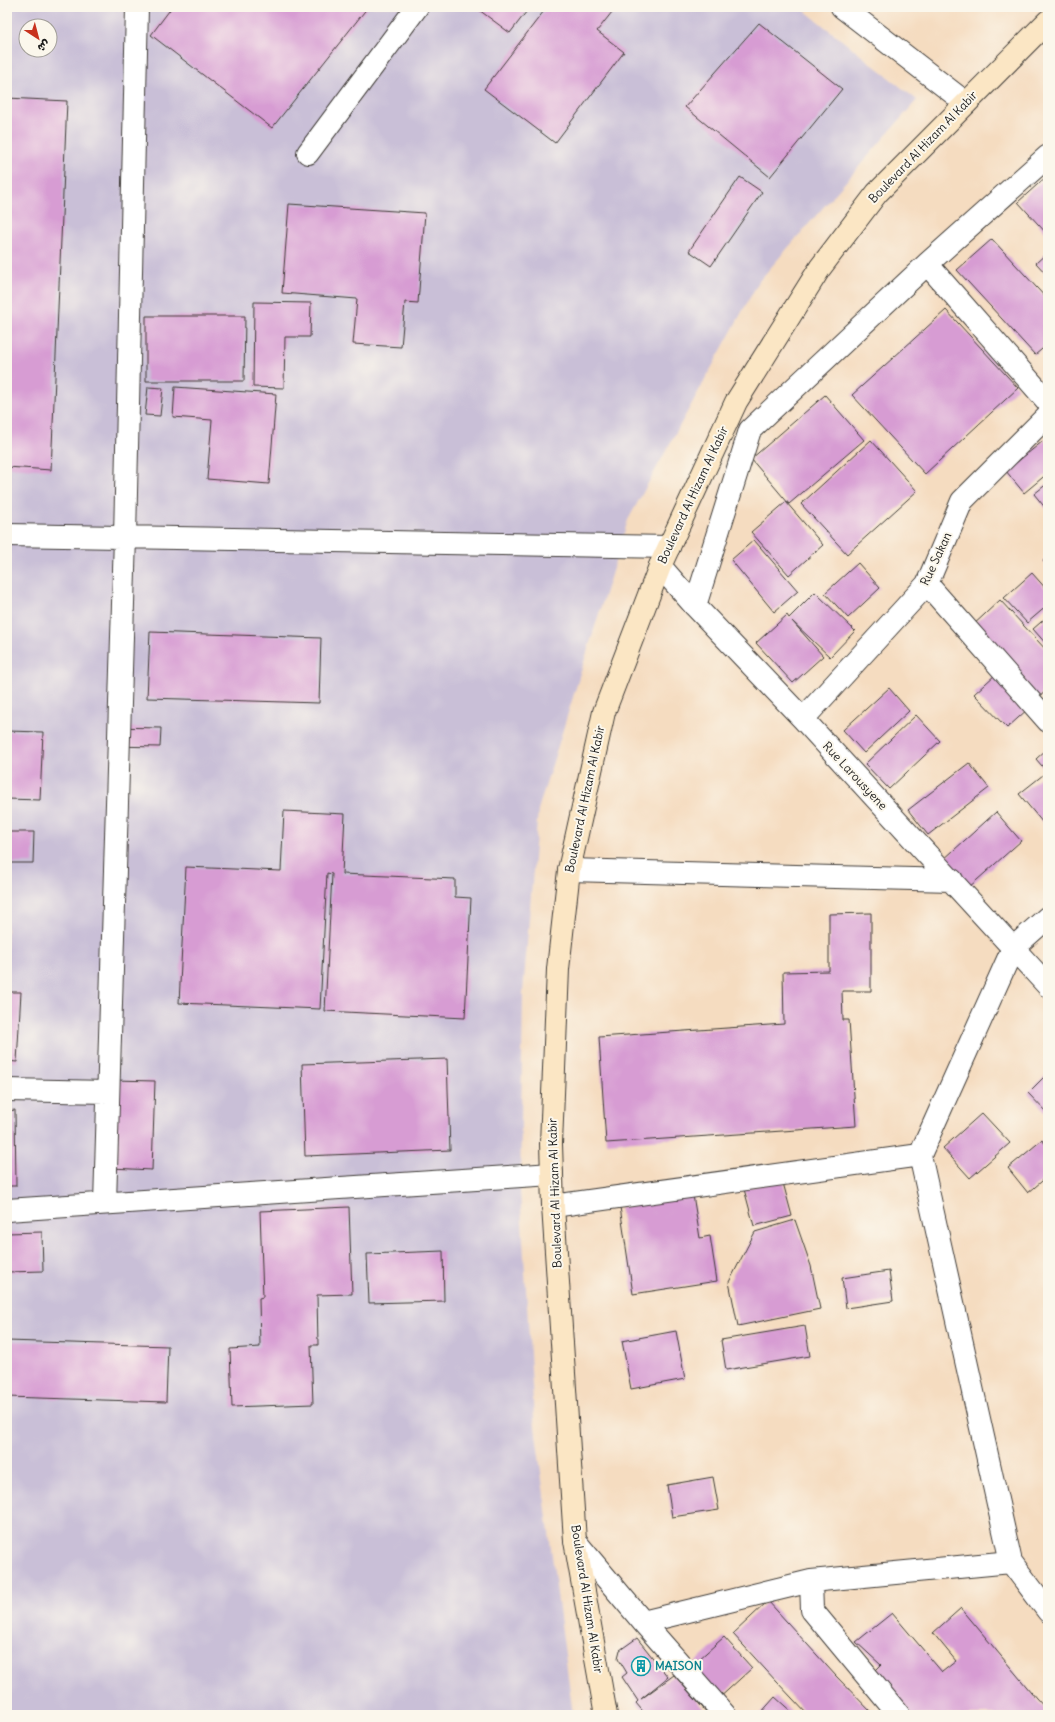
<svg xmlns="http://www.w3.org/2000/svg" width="1055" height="1722" font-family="Delius,'Playpen Sans Arabic',sans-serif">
  <rect width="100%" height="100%" fill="#fbf7ec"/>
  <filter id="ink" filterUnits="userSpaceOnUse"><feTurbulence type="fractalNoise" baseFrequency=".025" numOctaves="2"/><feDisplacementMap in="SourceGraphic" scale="8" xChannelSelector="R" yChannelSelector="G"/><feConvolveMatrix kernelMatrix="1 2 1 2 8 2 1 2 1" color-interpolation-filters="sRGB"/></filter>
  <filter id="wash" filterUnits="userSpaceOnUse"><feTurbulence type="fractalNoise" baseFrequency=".012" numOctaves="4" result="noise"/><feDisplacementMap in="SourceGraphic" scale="16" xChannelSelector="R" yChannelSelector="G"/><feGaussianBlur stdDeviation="0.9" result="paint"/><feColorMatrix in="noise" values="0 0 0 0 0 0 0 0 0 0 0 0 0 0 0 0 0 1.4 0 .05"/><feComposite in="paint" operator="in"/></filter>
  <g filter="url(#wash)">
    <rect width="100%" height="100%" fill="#f5dcc0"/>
    <path fill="#c9bfd7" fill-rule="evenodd" d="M7 7H800L917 100 759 281 628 520 538 810 523 992 520 1191 534 1419 573 1715H7ZM26 26H50V50H26Z"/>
    <g id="blocks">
      <path fill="#d79cd3" d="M172 7H368L272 128 151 35Z
        M475 7H530L510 33Z
        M547 7H616L597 31 624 52 555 143 484 89Z
        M759 23 842 89 770 177 685 107Z
        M7 98 67 101 51 470 7 467Z
        M1048 175V235L1018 202Z
        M740 177 762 192 711 266 689 251Z
        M289 204 425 213 418 303 405 302 401 347 353 344 357 299 282 293Z
        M992 239 1048 300V344L1035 355 957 270Z
        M1048 252V276L1036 263Z
        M254 302 311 303 310 337H285L284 388 253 387Z
        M946 310 1018 388 925 474 852 395Z
        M146 316H245L244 381H146Z
        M148 387 163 388 160 416 145 415Z
        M175 387 276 394 269 484 207 479 212 420 173 417Z
        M825 395 864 440 789 504 751 459Z
        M1048 437V473L1024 493 1006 471Z
        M871 440 917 491 847 554 801 504Z
        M1048 483V509L1047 510 1034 494Z
        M786 502 823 545 789 575 751 532Z
        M754 540 798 591 774 612 731 560Z
        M1048 556V567L1043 561Z
        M858 563 880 588 848 618 825 593Z
        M1032 573 1048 591V605L1027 623 1004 598Z
        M815 592 855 631 830 657 792 621 823 656 793 683 756 643 787 615 789 618Z
        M1000 600 1048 652V689L1037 699 971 627Z
        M1048 616V646L1033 629Z
        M150 632 321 638 319 703 147 698Z
        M996 674 1029 708 1007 728 974 694Z
        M889 688 909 711 864 753 843 730Z
        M916 715 940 741 889 789 865 764Z
        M110 727 161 728 160 747 110 746Z
        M7 731 43 732 40 800 7 799Z
        M1048 748V773L1036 759Z
        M969 763 989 788 928 835 908 810Z
        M1043 775 1048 781V829L1019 794Z
        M284 811 345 814 342 874 455 879V897L471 898 465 1018 325 1011 332 874 327 873 320 1009 179 1003 186 867 281 871Z
        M996 812 1021 841 968 888 943 860Z
        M7 832H34L33 863H7Z
        M871 913V991H842L843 1020H849L856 1126 606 1143 599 1037 784 1024 783 972 829 971V914Z
        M7 992H21L17 1062 7 1061Z
        M447 1059 450 1150 305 1156 302 1064Z
        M1048 1073V1114L1028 1093Z
        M114 1080 155 1081 152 1170 111 1168Z
        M15 1110 16 1186H7V1111Z
        M982 1113 1010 1143 970 1178 943 1148Z
        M1042 1140 1048 1147V1176L1028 1193 1008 1168Z
        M782 1179 792 1216 754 1226 744 1189Z
        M693 1195 700 1238 710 1236 717 1281 633 1294 620 1207Z
        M349 1207 352 1294 317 1295 318 1345H311L313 1404 232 1407 230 1349 260 1347 259 1298 263 1297 260 1211Z
        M795 1220 811 1266 820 1309 738 1326 729 1282 755 1232Z
        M42 1232 43 1271 7 1272V1233Z
        M443 1251 444 1301 369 1303 367 1254Z
        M889 1271 893 1301 846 1308 842 1278Z
        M805 1326 810 1356 726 1370 721 1340Z
        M676 1331 685 1379 631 1389 622 1341Z
        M7 1341 168 1346 166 1402 7 1397Z
        M713 1477 719 1510 672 1517 667 1485Z
        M768 1601 836 1676 874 1715H808L776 1681 733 1634Z
        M961 1608 1036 1698 1048 1711V1715H912L875 1671 881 1665 856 1642 892 1613 942 1672 956 1661 933 1633Z
        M724 1637 752 1668 717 1700 689 1668Z
        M637 1638 668 1677 641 1699 674 1675 709 1715H646L636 1703 638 1701 622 1677 627 1673 618 1658 620 1650Z
        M775 1697 795 1715H759Z"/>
    </g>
  </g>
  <g filter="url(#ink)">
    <use href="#blocks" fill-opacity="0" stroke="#3d3935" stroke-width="1"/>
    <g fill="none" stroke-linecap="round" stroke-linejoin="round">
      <defs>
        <path id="street" d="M842 7 966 103
          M308 153 417 7
          M927 264 1048 402
          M7 535 669 547
          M660 566 695 606 803 719 1048 986
          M927 584 1048 721
          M695 606 750 430 927 264 1048 156
          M803 719 927 584 962 501 1048 415
          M569 870 952 880
          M7 1090 108 1092
          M105 1203 125 537 137 7
          M553 1206 920 1155
          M7 1210 552 1174
          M575 1541 643 1622 725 1715
          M1011 1562 920 1155 1013 948 1048 917
          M811 1581 812 1610 899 1715
          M643 1622 811 1581 1011 1562 1048 1611"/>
        <path id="secondary" d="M606 1715 575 1541 553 1206 551 1144 558 969 569 870 604 712 660 566 736 402 820 268 877 193 1048 21"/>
      </defs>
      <use href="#street" stroke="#3d3935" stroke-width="24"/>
      <use href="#secondary" stroke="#3d3935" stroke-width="24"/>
      <use href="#street" stroke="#fff" stroke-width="22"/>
      <use href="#secondary" stroke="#fbe6c4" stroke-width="22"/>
    </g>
  </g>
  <defs>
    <symbol id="building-ring" viewBox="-11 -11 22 22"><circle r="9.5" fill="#fbf7ec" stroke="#0f9aa8" stroke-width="1.5"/><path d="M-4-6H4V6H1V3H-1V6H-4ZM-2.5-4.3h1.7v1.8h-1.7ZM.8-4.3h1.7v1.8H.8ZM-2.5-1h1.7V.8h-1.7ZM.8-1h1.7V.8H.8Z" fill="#0f9aa8"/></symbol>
  </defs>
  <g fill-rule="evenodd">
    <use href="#building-ring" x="630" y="1655" width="22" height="22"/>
  </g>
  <g text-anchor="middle" stroke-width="4" stroke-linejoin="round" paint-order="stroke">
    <g font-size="12" fill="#1c1c1c" stroke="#fbf7ec">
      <text transform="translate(923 147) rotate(-46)" y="4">Boulevard Al Hizam Al Kabir</text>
      <text transform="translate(693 495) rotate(-65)" y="4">Boulevard Al Hizam Al Kabir</text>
      <text transform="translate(936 559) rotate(-65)" y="4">Rue Sakan</text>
      <text transform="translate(855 776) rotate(47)" y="4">Rue Larousyene</text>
      <text transform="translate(585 799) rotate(-78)" y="4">Boulevard Al Hizam Al Kabir</text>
      <text transform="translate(555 1193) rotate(-92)" y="4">Boulevard Al Hizam Al Kabir</text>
      <text transform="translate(587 1599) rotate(81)" y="4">Boulevard Al Hizam Al Kabir</text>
    </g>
    <g font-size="12" font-weight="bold" fill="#0d838f" stroke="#fbf7ec" text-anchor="start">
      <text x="655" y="1670">MAISON</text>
    </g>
  </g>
  <rect width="1055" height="1722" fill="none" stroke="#fbf7ec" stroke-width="24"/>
  <g transform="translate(38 38) rotate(144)"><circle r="19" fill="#fbf7ec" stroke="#a29f99"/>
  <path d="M0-3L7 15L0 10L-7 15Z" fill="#c8321e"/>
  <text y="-6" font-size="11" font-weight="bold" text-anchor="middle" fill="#1c1c1c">ش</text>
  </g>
</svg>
